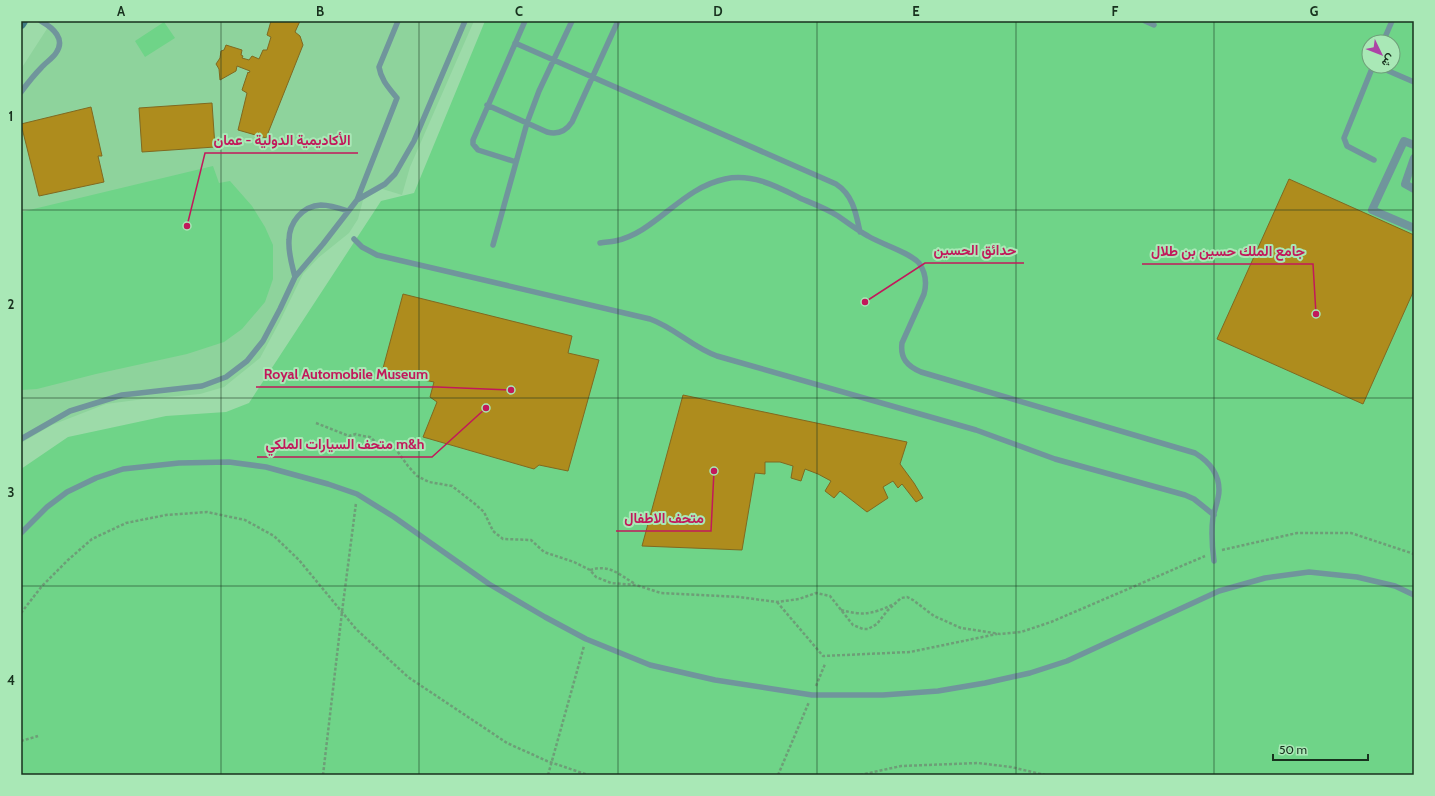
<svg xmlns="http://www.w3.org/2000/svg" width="1435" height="796" font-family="Cabin,Vazirmatn,sans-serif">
  <rect width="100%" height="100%" fill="#9ddba9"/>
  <path fill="#8ed39c" d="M52 21H474L410 167 402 195 376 187 369 191 363 200 358 219 349 233 318 258 303 274 279 323 260 358 224 387 200 394 144 399 106 404 52 425 21 443V69Z"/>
  <path fill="#6fd488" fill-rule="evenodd" d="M485 21H1414V775H21V469L68 437 166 416 226 412 249 403 381 201 414 193ZM1369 42H1393V66H1369Z
    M164 22 175 38 145 57 135 41Z
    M213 166 219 183 230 181 252 206 265 227 273 245V279L265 302 242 329 224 342 187 354 96 374 37 389 21 390V212Z"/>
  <path fill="#ae8c1d" stroke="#806920" d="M271 21H300L295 32 300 36 303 45 266 138 238 130 247 93 242 90 248 72 249 73 250 71 237 66 236 71 220 80 219 69 216 64 220 58 221 51 224 50 226 45 242 50 241 55 243 56 242 58 249 60 252 56 259 59 263 50H267L271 37 267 35Z
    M212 103 215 147 142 152 139 108Z
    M91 107 102 156H98L104 182 39 196 21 124Z
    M1289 179 1414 235V290L1363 404 1217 339Z
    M403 294 572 336 568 353 599 360 568 471 539 465 534 469 423 437 437 402 430 397 434 382 382 372Z
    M683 395 907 442 900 464 914 483 923 498 916 502 902 484 898 488 893 481 883 487 888 498 867 512 840 491 834 498 825 491 831 481 818 474 805 469 801 481 791 478 793 466 780 462H765V474L755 473 742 550 642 546Z"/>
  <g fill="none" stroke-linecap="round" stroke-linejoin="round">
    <path stroke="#6d9e77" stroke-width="2.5" stroke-dasharray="3 2" stroke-linecap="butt" d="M316 423 349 436 356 434 362 436 370 437 378 444 395 448 408 466 417 476 429 482 452 486 475 504 484 512 493 531 503 539 531 540 544 552 574 562 590 570 596 577 611 583 636 585 661 593 739 597 777 602 799 599 816 593 830 596 853 625 863 629H868L877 624 887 611 901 598 907 597 913 600 934 616 961 628 1000 634 1021 632 1051 622 1205 556
      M1222 550 1297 533H1351L1414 554
      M590 570C610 564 618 574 635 584
      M777 602 823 656 910 652 997 634
      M841 610C863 616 872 614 892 605
      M21 613 42 586 68 560 92 539 126 523 166 515 207 512 245 520 274 536 299 560 356 629 408 677 507 743 547 761 588 775
      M816 686 825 664
      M21 741 38 736
      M323 775 342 612 356 503
      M548 775 584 646
      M778 775 809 702
      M860 775 901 766 978 763 1011 767 1045 775"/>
    <path stroke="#70959c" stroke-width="5.5" d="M1145 21 1154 25
      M1383 42 1392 21
      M515 43 836 184C853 195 856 213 860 232
      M1373 66 1344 138 1347 146 1374 160
      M1377 66 1414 82
      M21 92C27 84 33 76 41 68 45 63 52 59 56 53 66 39 53 28 41 21
      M487 105 547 132C558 135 566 131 572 122L618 21
      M516 162 478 150 473 144V140L525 21
      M357 200 397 98C389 88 381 80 379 67L398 21
      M354 239 362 247 377 255 650 319C675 328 692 347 717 356L976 430 1055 459 1185 495 1194 499 1214 515
      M600 243C605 242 610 242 615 241 655 233 681 188 725 179 753 173 778 187 802 199 814 204 827 209 838 216 848 223 857 230 868 236 881 244 909 252 919 263 926 273 927 283 924 294L902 343C900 358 907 366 921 372L1195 453C1208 461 1219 473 1219 490 1219 499 1215 508 1213 517 1211 532 1212 546 1214 561
      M493 245 527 123 539 91 572 21
      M295 277C292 265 288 253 289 240 289 223 302 206 321 205 330 205 339 208 348 211
      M21 439 70 411 122 395 202 386 226 377 247 361 263 341 280 309 295 277 323 244 357 200 385 184 395 174 414 141 465 21
      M21 533 47 507 67 492 96 478 123 469 179 463 229 462 266 467 328 484 357 494 394 517 489 584 545 617 586 639 650 665 715 680 812 695H883L938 691 985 683 1030 673 1067 661 1219 591 1265 578 1309 572 1357 577 1395 586 1414 595"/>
    <path stroke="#70959c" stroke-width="8" d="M1414 145 1404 141 1372 210 1414 228
      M1414 158 1405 184 1414 189"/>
    <path stroke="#3f7b85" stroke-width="10" d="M21 24 23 21"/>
  </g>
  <path fill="none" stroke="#18311e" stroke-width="1" stroke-opacity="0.55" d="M221 21V775M419 21V775M618 21V775M817 21V775M1016 21V775M1214 21V775M21 210H1414M21 398H1414M21 586H1414"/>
  <path fill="none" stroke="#c2185b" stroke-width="1.5" d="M187 226L205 153H358M865 302L925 263H1024M1316 314L1313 264H1142M511 390L437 387H256M486 408L432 457H257M714 471L711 531H616"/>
  <g fill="#c2185b" stroke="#a9e8b6" stroke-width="1.5">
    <circle cx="187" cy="226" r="4"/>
    <circle cx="865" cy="302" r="4"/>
    <circle cx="1316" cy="314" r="4"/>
    <circle cx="511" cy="390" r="4"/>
    <circle cx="486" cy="408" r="4"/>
    <circle cx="714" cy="471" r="4"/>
  </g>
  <g font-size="14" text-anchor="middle" font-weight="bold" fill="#c2185b" stroke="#a9e8b6" stroke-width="4" stroke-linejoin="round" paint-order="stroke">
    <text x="282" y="145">الأكاديمية الدولية - عمان</text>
    <text x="975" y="255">حدائق الحسين</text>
    <text x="1228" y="256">جامع الملك حسين بن طلال</text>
    <text x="346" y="379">Royal Automobile Museum</text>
    <text x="345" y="449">متحف السيارات الملكي m&amp;h</text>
    <text x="664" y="523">متحف الاطفال</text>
  </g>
  <rect width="1435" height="796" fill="none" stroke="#a9e8b6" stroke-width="44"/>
  <g transform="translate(1381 54) rotate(133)"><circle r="19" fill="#a9e8b6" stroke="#6f9f79"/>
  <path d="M0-3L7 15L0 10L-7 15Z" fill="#ad44a6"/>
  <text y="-6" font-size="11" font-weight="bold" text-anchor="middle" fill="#18311e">ش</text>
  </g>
  <path d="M1273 754v6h95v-6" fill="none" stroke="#18311e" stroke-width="2"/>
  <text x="1279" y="754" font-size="12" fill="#18311e" stroke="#a9e8b6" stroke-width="3" paint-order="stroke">50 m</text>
  <rect x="22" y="22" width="1391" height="752" fill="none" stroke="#18311e" stroke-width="1.5"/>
  <g font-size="13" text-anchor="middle" font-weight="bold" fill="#18311e">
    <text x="121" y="16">A</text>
    <text x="320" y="16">B</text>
    <text x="519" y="16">C</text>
    <text x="718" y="16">D</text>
    <text x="916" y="16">E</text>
    <text x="1115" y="16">F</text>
    <text x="1314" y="16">G</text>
    <text x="11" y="121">1</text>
    <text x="11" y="309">2</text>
    <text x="11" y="497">3</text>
    <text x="11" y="685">4</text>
  </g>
</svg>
